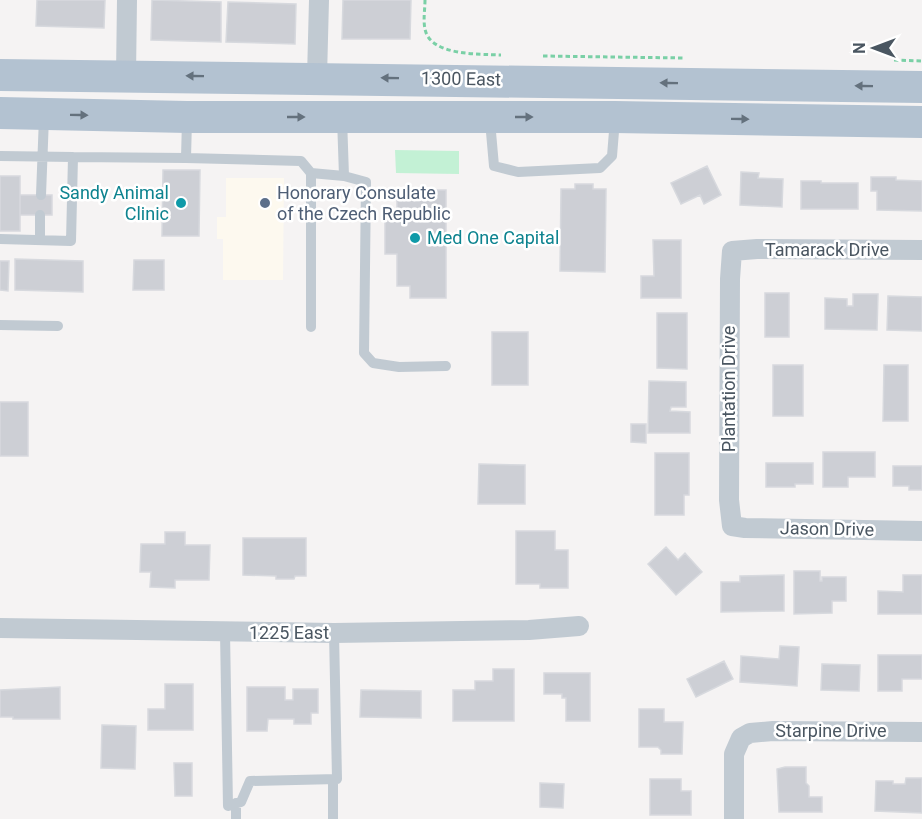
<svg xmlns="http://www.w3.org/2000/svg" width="922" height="819" font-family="Roboto,sans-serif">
  <rect width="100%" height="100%" fill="#f5f3f3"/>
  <path fill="#fdf9ef" d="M226 178H284L283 280H223V239H217V217H226Z"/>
  <path fill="#c3f1d5" d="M395 150 459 151V174L396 173Z"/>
  <path fill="#cdcfd5" stroke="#d7d9de" stroke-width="1.5" d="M37 0H105L104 28 36 26Z
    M152 0 221 2V42L151 40Z
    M343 0H411L410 39H342Z
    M228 2 296 4 295 44 226 42Z
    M707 166 721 195 704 204 700 195 681 204 671 183Z
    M163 170H200L199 236H162Z
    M741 172 759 173 758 178 783 179 782 207 740 205Z
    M0 176H20V231H0Z
    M871 177H896V180L922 181V211L877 210V191H871Z
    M801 181H821V183H858V209H801Z
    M575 184H593V189H606L605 272 560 271 561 189H575Z
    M397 190H446V298H410V286H397V254H385V221H397Z
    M20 195H52V215H20Z
    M653 240H681V298H641V276H654Z
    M15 259 83 261V292L15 290Z
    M134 260H164V290H133Z
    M0 261H9L8 291 0 290Z
    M765 293H789V337H765Z
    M853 294H878L877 330 825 329V298L847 299V306H853Z
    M888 296 922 297V331L887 330Z
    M657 313H687V369L657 368Z
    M492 332H528V385H492Z
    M773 365H803V416H773Z
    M884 365H908V421H883Z
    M649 381 686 382V407H671L670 411 690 412V433H648Z
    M0 402H28V456H0Z
    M631 424H646V443L631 442Z
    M823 452H875V477H848V487H823Z
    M655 453H689V495H684V515H655Z
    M766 463H813V484H795V487H766Z
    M479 464 525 465V504H478Z
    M893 466H922V490H909V486H893Z
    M516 531H555V550H568V588H540V584H516Z
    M165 532H185V545H210L209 580H175V588L150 587 151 572H140L141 544H165Z
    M243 538H306V576H295L294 579H276V576L243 575Z
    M666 547 678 560 685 553 702 572 676 595 648 564Z
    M794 571H820V581H822V577H846V601H832V613L794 614Z
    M784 575V611L721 612V582H740V576Z
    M903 575H922V614H878V591L903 592Z
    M780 646 799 647 797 686 740 682 741 656 779 659Z
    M878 655H922V679H902V691H878Z
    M724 661 733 679 696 697 687 679Z
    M822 664 860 665 859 691 821 690Z
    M493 669H514V721H453V690H475V681H493Z
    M544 673H590V721H566V698H562V694H544Z
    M165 684H193V730H148V709H165Z
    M60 687V719H13V717H0V690Z
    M247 687H285V700H293V689H318V713H311V724H294V719H268L267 731H247Z
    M361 690 421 691V718L360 717Z
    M639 709H664V722H683L682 754H661V750L658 747H639Z
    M102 725 136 726 135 769 101 768Z
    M174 763H192V796H175Z
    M785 767H806V783L809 786V797H822V812H779L777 769Z
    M906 778H922V813L875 811 876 781H893V784H905Z
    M650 779H681V791H691V815H650Z
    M540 783 564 784 563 808 540 807Z"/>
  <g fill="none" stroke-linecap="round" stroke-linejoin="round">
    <path stroke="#7ad0a6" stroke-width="3" stroke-dasharray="4.5 3" stroke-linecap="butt" d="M425 0C425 9 423 20 425 29 430 56 479 54 501 55
      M543 56 684 58
      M894 60 922 61"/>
    <path stroke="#c1cad2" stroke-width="10" d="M342 118 344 176 366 182 364 353 373 363 399 367 446 366
      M490 121 494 166 518 172 600 168 612 156 615 119
      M0 156 73 157 71 241 0 239
      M73 157 186 158 187 120
      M186 158 301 161 311 173 344 176
      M41 195 44 117
      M40 240V215
      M0 325 58 326
      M311 327V173
      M225 632 228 806 241 802 250 781 337 779 334 633
      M236 803V819
      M333 819V779"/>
    <path stroke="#c1cad2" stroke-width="20" d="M126 75 127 0
      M317 77 319 0
      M922 250 757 249 732 251 730 279 729 500 732 526 745 528 922 531
      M0 628 334 633 529 630 579 626
      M734 819V754L741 738 750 733 773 731 922 732"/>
    <path stroke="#b3c2d1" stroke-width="32" d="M0 75 922 87
      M0 113 187 117H615L922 122"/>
  </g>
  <defs><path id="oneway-solid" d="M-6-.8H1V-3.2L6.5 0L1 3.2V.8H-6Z" transform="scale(1.5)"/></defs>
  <g fill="#64717d">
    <use href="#oneway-solid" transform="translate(195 76) rotate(-179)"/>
    <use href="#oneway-solid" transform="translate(390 78) rotate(-179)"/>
    <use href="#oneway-solid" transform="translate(669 83) rotate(-179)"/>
    <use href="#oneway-solid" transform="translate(864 86) rotate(-179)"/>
    <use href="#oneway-solid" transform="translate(79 115) rotate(1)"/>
    <use href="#oneway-solid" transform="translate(296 117)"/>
    <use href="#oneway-solid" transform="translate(524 117)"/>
    <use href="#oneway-solid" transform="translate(740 119) rotate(1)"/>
  </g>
  <g fill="#0f9aa8" stroke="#fff" stroke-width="2">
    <circle cx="181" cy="203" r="6"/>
    <circle cx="415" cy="238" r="6"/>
  </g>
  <circle fill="#5c6f8a" stroke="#fff" stroke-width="2" cx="265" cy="203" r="6"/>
  <g text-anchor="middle" stroke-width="5" stroke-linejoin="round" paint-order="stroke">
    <g font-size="18" fill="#4a5661" stroke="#fff">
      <text transform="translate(461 79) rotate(1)" y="6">1300 East</text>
      <text x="827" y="256">Tamarack Drive</text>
      <text transform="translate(729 389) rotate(-90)" y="6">Plantation Drive</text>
      <text transform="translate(827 529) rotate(1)" y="6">Jason Drive</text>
      <text x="289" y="639">1225 East</text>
      <text x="831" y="737">Starpine Drive</text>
    </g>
    <g font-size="18" fill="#0d838f" stroke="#fff" text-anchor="end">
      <text x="169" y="199">Sandy Animal<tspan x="169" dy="21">Clinic</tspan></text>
      <text x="427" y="244" text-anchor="start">Med One Capital</text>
    </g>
    <g font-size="18" fill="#4e5e75" stroke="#fff" text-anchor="start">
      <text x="277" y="199">Honorary Consulate<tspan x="277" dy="21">of the Czech Republic</tspan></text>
    </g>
  </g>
  <g transform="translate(874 48) rotate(270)" stroke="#ffffff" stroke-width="4.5" paint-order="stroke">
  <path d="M0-4.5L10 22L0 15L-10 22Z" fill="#4a5661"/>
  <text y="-9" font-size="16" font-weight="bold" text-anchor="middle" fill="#4a5661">N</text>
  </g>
</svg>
